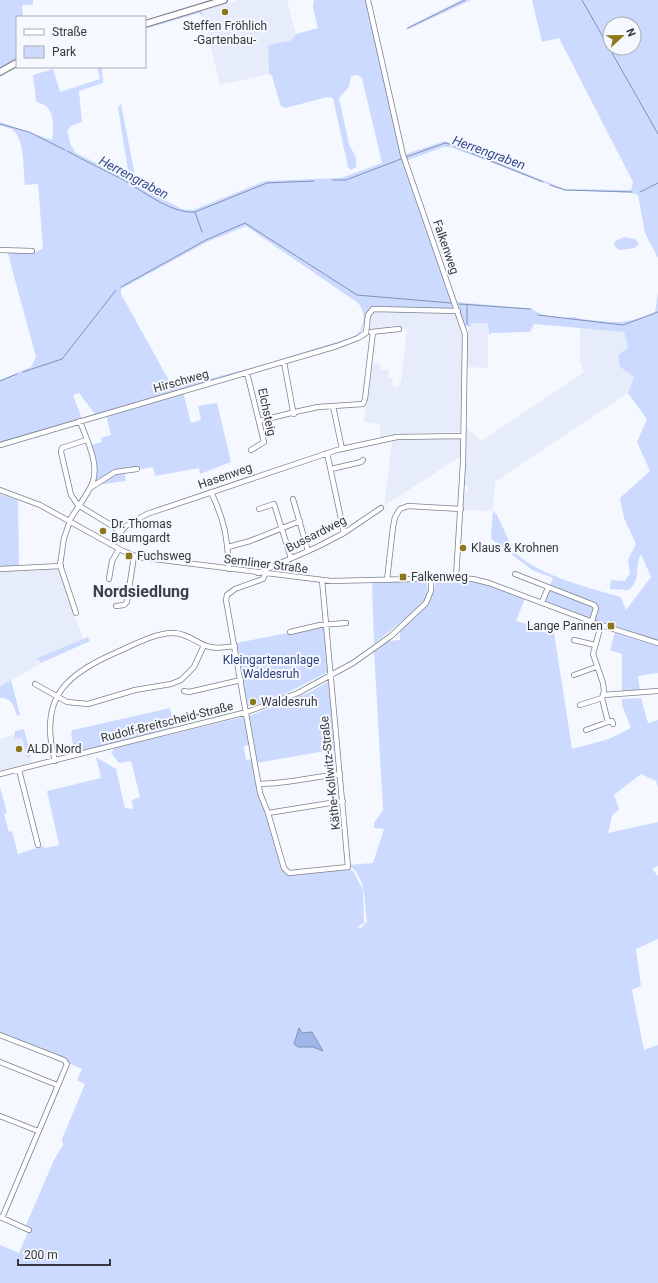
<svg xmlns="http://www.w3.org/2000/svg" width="658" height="1283" font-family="Roboto,sans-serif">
  <rect width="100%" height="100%" fill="#f6f8ff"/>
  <path fill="#e6ecfa" d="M238 0H287L296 34 290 41 268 45 269 74 220 85 202 11Z
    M378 310 455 313 458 315 463 335 460 432 409 433V434L380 438V424L364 422 370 363 380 364V369L389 370 388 378 393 379 392 386 398 387 401 381 407 329 368 330 369 316Z
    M471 323H488V368L466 367V336Z
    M580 327 624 332 628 348 619 354V365L634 377 628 393 495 482 493 511 463 510 464 494 469 489 464 482 466 427 481 441 584 372 580 362Z
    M458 437 461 439V456L384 506 392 441 394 439Z
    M58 568 83 639 37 658 41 663 0 687V571Z
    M13 735 15 739 22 737 27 756H31L32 763 0 771V739Z"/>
  <path fill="#cbdafe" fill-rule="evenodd" d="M0 0H33V5H22L23 17H17V61L0 68Z
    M314 0H366L400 151 454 307 453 309H370C360 321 369 328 353 339L93 416 92 414 94 413 79 393 73 395 82 419 0 443V380L31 367 36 357 8 254 9 252C21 252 35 255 43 248L38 184 25 185C23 169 25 145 15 132 12 128 5 127 0 125V122L52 140C54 131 54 114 47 107 45 104 39 104 36 101L33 75 53 69 60 92 100 79 97 67H102L103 83 79 91 82 122 71 126 67 131 71 145 76 153 128 179 129 177 118 107 121 104 136 181 140 187 182 209 193 210 265 181 341 178 382 163 362 78 357 75 351 76 349 87 339 98 349 144 356 158V167L351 170 348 167 333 98 327 97 286 108 281 106 280 104 272 76 269 74 268 45 290 41 296 34 318 28 313 7ZM246 226 358 303C367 313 365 330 353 337L265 364 175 388 172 386 121 294V289L207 242Z
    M461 0H471L407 30 406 28Z
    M532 0H658V258L645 233 638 195 632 193 563 190 450 147H443L406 161 403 153 406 154 445 141 565 189 631 190 633 182 559 38 542 42ZM610 24H634V48H610Z
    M202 10 203 17 199 13 145 29V27Z
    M624 237 635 239 639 244 635 248 619 250 614 245 615 241Z
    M658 293V642L544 602 553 578 532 570 510 553 513 550C533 574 590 588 621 597L626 610 651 577 641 554C634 566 642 578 629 590L610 589 611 580 625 581 630 573 628 560 636 544 624 518 620 498 650 471 637 442 647 419 628 393 634 377 619 366V354L628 348 624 332 534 324 530 332 492 333 489 335 488 323H471L470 327 464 326 457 302 531 309 543 315 563 318 575 317 580 319C611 322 626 326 655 312Z
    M183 392 191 423 201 420 198 406 217 403 231 462 200 474 199 468 155 476 153 467 124 472 126 481 95 485C97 470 96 460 91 445L102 442 101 438 111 435 106 415Z
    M0 494 18 500 19 566 0 567Z
    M493 511 497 515 512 547 509 552 491 539Z
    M458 579 480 582 525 598 516 621 554 632 572 749 609 739 631 728 622 705V699L641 698 648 723 658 720V788L656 781 641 774 614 795 619 809 612 816 608 833 658 822V866L652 869 658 876V939L636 949 641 986 632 990 644 1050 658 1045V1283H0V1245L19 1253 30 1227 26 1225 54 1160 63 1145 62 1139 85 1084 77 1080 82 1069 0 1033V787L7 813 4 814 9 832 12 831 18 854 43 846 45 848 59 845 47 791 101 778 96 757 116 769 125 808 133 809 132 800 140 797 131 761 119 763 111 753 115 748 243 717C248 724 249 737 249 745L244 746 246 760 253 759 283 870 289 874C302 872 343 864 353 871L363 890 364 923 357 927 361 928 367 921C364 901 367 879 349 865L373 863 384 829 374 828V823L383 810 374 650 388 641 400 640V630L428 605 432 598 436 581ZM300 1028 302 1033 312 1032 323 1051 313 1047H298Z
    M422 580 427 584 428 596 417 609 374 644 372 582Z
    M324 626 328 672 275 699 250 706 247 705 236 643Z
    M615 631 658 645V673L638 676 640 691 622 692V654L610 650Z
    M88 637 90 641 41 663 37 658Z
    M11 680 20 715 17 716C14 706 12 698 0 698V687Z
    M329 681 337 749 256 763 249 716 310 692Z
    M170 708 174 728 74 753 71 732 73 730Z
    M24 729 31 756 27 757 22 738 14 739 15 731Z"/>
  <path fill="#a0b5ea" stroke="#8190b6" d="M299 1028 302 1033 312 1032 323 1051 313 1047H298L294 1044Z"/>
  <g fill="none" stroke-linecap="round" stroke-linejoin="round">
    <path stroke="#8190b6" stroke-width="1" d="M582 0 658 134
      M408 28 465 0
      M0 124 29 132 65 150
      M67 151C85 161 102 169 120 178 141 189 170 214 195 212L267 183 314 181
      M406 157 445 143 449 144 543 182
      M332 180H346L401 159
      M550 185 565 190 632 192
      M640 192 658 183
      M195 212 202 232
      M121 287 206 240 245 223 357 295 451 303
      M459 304 531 309
      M538 315 623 325 658 312
      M467 324V305
      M23 372 62 359 116 290
      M0 381 17 374"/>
    <defs>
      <path id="minor" d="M368 0 403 155 465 334 463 463 456 578
        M0 250 32 251
        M371 332 399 329
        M284 362 293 411
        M247 373 264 442 251 450
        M333 406 342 449
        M295 412 293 411 291 413 294 414 295 412 318 407 363 404 365 399 373 332
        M259 421 291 413
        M86 440 62 448 61 452 71 495 78 505 114 527 119 532
        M0 445 337 346 358 338 366 333 368 315 373 309 458 311
        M327 453 344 533
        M331 469 361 462 363 460
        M90 488 115 472 137 469
        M0 490 40 505 123 551 138 557 331 581 456 578 473 579 489 583 601 625 658 643
        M211 492C225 522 227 536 229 569
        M293 499 308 551
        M259 509 274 504 291 558
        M69 521C75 511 91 490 93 481 99 462 86 439 80 421
        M70 521 64 538 60 565 76 613
        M110 544 126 526 147 514 337 450 397 437 463 436
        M228 547 250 541 300 521
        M0 569 61 566
        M258 573 317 547 344 533 381 508
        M265 574 263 579 235 589 227 595 226 600 260 793 268 813 284 868 289 873 348 867 322 580
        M515 574 594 605 596 608 592 621
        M109 579 112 561 119 549
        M387 580 393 527 395 517 400 509 408 506 461 509
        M542 602 548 588
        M116 606 124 605 127 602 134 556
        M290 632 320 625 346 623
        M574 640 595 645
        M574 675 596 667
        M35 684 67 702 88 704 135 690 171 684 181 680 194 667 204 645
        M184 691 189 692 241 680
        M603 695 658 691
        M580 705 602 698
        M608 722 612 721 613 724
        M586 730 608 722 602 698 604 691 603 683 593 654 601 625
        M55 761C37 695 68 673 124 649 139 642 157 633 173 633 188 633 197 644 210 647 218 649 227 647 235 646
        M19 770 38 845
        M0 774 247 712 298 693 353 663 391 636 426 603 431 591V578
        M259 784C286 784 313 777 340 774
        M268 813 343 801
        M0 1035 64 1060 67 1064 2 1218
        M0 1062 57 1085
        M0 1116 38 1131
        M0 1217 29 1230"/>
      <path id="major" d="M145 24 224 0
        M0 72 16 63"/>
    </defs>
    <use href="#minor" stroke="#7d818a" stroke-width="6"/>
    <use href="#major" stroke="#7d818a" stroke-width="8"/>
    <use href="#minor" stroke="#fff" stroke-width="4.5"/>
    <use href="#major" stroke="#fff" stroke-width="5.5"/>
  </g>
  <g fill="#8c771b" stroke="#f6f8ff" stroke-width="1.5">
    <circle cx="225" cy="12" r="4"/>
    <circle cx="103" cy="531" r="4"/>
    <circle cx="463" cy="548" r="4"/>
    <rect x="125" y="552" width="8" height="8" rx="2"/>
    <rect x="399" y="573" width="8" height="8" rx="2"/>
    <rect x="607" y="622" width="8" height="8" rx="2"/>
    <circle cx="253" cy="702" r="4"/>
    <circle cx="19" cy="749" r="4"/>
  </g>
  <g text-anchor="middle" stroke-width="4" stroke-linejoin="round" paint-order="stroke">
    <g font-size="12" fill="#38393d" stroke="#f6f8ff" text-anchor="start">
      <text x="225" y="30" text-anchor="middle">Steffen Fröhlich<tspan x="225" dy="14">-Gartenbau-</tspan></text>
      <text x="111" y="528">Dr. Thomas<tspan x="111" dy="14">Baumgardt</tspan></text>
      <text x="471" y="552">Klaus &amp; Krohnen</text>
      <text x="137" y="560">Fuchsweg</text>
      <text x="411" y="581">Falkenweg</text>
      <text x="603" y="630" text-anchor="end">Lange Pannen</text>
      <text x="261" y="706">Waldesruh</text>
      <text x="27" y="753">ALDI Nord</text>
    </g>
    <g font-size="12" fill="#38393d" stroke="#f6f8ff">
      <text transform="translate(446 247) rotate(71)" y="4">Falkenweg</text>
      <text transform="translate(181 381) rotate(-16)" y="4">Hirschweg</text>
      <text transform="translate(267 412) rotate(78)" y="4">Elchsteig</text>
      <text transform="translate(225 476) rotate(-19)" y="4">Hasenweg</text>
      <text transform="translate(316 534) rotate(-27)" y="4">Bussardweg</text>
      <text transform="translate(266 564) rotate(7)" y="4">Semliner Straße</text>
      <text transform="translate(167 722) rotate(-14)" y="4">Rudolf-Breitscheid-Straße</text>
      <text transform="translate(330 773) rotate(-96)" y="4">Käthe-Kollwitz-Straße</text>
    </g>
    <g font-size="12" fill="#2a3f7d" stroke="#f6f8ff">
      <text x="271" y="664">Kleingartenanlage<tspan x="271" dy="14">Waldesruh</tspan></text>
    </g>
    <g font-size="13" font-style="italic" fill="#374d8d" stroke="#f6f8ff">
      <text transform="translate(489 152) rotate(20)" y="5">Herrengraben</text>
      <text transform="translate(134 177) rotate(28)" y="5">Herrengraben</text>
    </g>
    <g font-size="16" font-weight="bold" fill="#3e4149" stroke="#f6f8ff">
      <text x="141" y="597">Nordsiedlung</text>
    </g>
  </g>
  <rect x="16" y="16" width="130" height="52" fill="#f6f8ff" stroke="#aaacb1"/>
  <rect x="24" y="29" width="20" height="6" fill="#ffffff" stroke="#aaacb1"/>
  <text x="52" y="36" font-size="12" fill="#38393d">Straße</text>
  <rect x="24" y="46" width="20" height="12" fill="#cbdafe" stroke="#aaacb1"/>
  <text x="52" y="56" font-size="12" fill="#38393d">Park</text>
  <g transform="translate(622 36) rotate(68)"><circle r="19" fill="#f6f8ff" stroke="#aaacb1"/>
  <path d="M0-3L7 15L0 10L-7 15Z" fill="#8c771b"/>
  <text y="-6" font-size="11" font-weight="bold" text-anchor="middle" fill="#38393d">N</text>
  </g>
  <path d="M18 1259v6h92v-6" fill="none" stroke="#38393d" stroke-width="2"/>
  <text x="24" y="1259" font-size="12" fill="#38393d" stroke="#f6f8ff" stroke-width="3" paint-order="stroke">200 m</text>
</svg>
